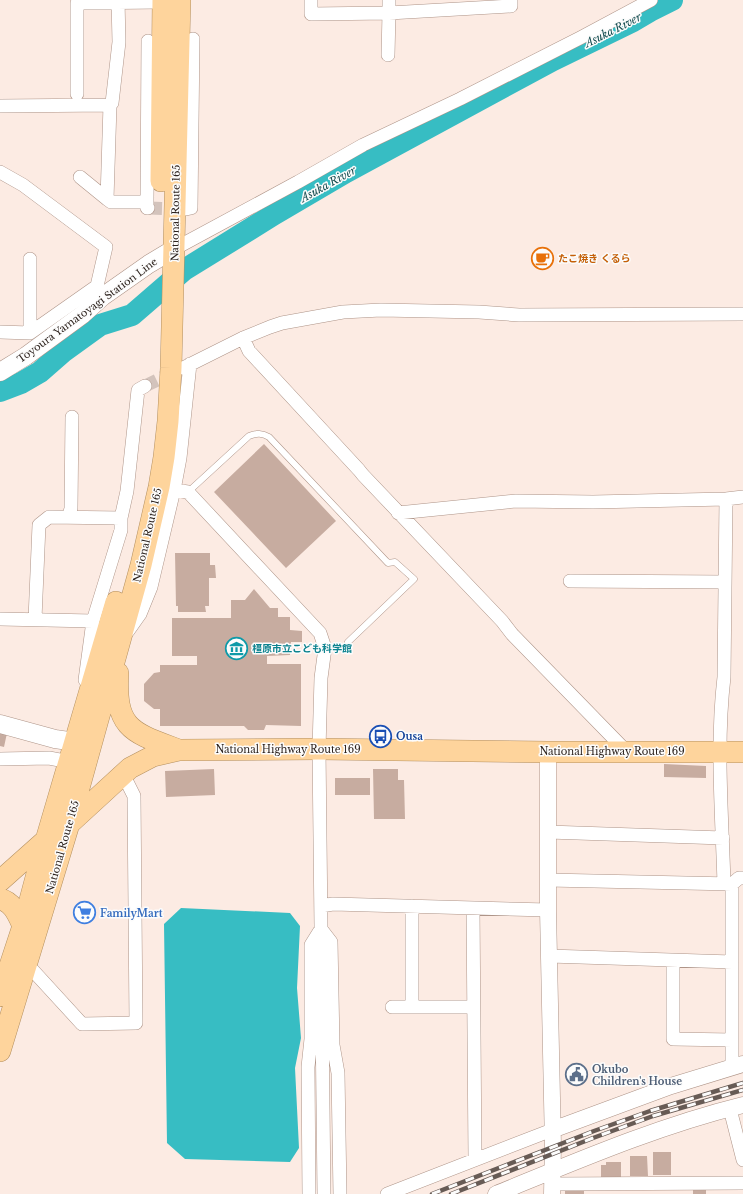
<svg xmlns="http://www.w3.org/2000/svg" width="743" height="1194" font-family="'Libre Baskerville','Noto Sans JP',serif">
  <rect width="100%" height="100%" fill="#fcebe3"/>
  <path fill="#37bdc3" d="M181 908 290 913 300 926 297 988 301 1038 295 1068 299 1148 290 1162 185 1159 167 1143 164 924Z"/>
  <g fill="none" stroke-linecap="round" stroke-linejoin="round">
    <path stroke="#37bdc3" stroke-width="22" d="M0 391 21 383 40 372 64 351 100 325 132 315 184 270 273 215 346 172 553 60 633 21 650 11 672 0"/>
  </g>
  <path fill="#c7aca0" d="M264 444 336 521 286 568 214 492Z
    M175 553H210V565H215L216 578H209V606H205L206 612H178V606H176Z
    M254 589 270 608H278V617H290V630L302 631V642H291L290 655 267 656V664H301V726L266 725 264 730H248L244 726H160V709H154L144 701V684L154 673 160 672V665H197V656H172V618H231V600H245Z
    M0 732 7 733 4 747 0 746Z
    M664 764 706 766V778L664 777Z
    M214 769 215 795 166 797 165 771Z
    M373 769H398V780H404L405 819H374Z
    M335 778H370V795H335Z
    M653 1152H671V1175H653Z
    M630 1156H647L648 1176H630Z
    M606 1162H621V1177H601V1165H606Z
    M693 1190H706V1194H693Z
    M565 1191H584V1194H565Z"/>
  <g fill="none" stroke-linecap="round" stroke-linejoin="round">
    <path stroke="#d3c3bc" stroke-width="13" stroke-dasharray="13 6" stroke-linecap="butt" d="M149 208 182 209
      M145 386 176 371"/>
    <defs>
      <path id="service" d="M188 492 249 436C257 433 262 433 269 437L388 563 395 562 414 579 348 642"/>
      <path id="minor" d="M311 0V14L389 13 388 55
        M389 0V13L511 6V0
        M77 94V3L158 2
        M110 105 112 103 119 42 118 0
        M0 106 110 105 107 199 111 202H147
        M0 172 23 185 106 247 97 286 102 297
        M80 177 107 199
        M148 208H147V202L148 41
        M186 209 191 208 193 39
        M174 249 298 182 363 145 460 99 580 38 651 0
        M0 332 30 333 97 286
        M30 333V259
        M243 338 249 351 359 470 363 475 502 621 512 634 626 751
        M183 368 243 338 270 327 282 323 343 312 381 310 479 312 519 315 743 314
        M174 490 188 492 320 633 325 648 321 678 319 749 324 1194
        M398 513 516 501 593 502 726 499 743 497
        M69 517 71 508 72 417
        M570 581 725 582
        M0 619 93 621
        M35 619 39 525 49 517 121 518
        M128 631 140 614 151 587 174 490 180 458 190 364
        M85 680 93 621 121 530V518L127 491 138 390 145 386
        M0 759 49 758 70 762
        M548 832 723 838
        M548 880 732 884
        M724 884C722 815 716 745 724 677L726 499
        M321 906 333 904 548 910
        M412 906V1007
        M473 908 475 1159
        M549 956 732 962
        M673 961V1039L732 1040
        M27 964 82 1024 136 1023 134 796 123 774
        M392 1007H473
        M732 1067V884L739 878H743
        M730 1109 743 1160
        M552 1184 743 1183
        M309 1194 308 1067 311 1039V945L321 929 331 942 333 1045 338 1073 340 1194
        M387 1194 552 1130"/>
      <path id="tertiary" d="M548 752V910L553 1146 552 1194
        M552 1130 671 1086 743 1064
        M496 1194C577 1161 658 1126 743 1105"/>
      <path id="secondary" d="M0 372 26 356 82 315 102 297 149 264 174 249
        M0 724 55 739 89 744"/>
      <path id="trunk" d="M161 181 163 0
        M118 673C115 729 131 732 179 750
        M0 881 46 840 69 824 130 768 153 756 179 750 319 749 548 752H743
        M0 899C13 902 18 915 23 926
        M0 996 23 926 46 840 116 602
        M0 1051 69 824 141 565 159 487 164 457 168 421 171 368 180 0"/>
    </defs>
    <use href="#service" stroke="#ae9488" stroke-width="7"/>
    <use href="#minor" stroke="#ae9488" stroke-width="14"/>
    <use href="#tertiary" stroke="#ae9488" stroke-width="17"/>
    <use href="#secondary" stroke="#ae9488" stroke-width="19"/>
    <use href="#trunk" stroke="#b49060" stroke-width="22"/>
    <use href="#service" stroke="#fff" stroke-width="6"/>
    <use href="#minor" stroke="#fff" stroke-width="13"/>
    <use href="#tertiary" stroke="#fff" stroke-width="16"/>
    <use href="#secondary" stroke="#fff" stroke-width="18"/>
    <use href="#trunk" stroke="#fed49c" stroke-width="21"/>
    <defs>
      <path id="rail" d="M432 1194 594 1131 650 1111 743 1083
        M451 1194 593 1138 653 1116 743 1090"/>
    </defs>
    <use href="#rail" stroke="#675b55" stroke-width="4.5"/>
    <use href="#rail" stroke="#fcfcfc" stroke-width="3" stroke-dasharray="9" stroke-linecap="butt"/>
  </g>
  <defs>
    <symbol id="cafe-ring" viewBox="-11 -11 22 22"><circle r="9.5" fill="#fcfcfc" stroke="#e8710a" stroke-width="1.5"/><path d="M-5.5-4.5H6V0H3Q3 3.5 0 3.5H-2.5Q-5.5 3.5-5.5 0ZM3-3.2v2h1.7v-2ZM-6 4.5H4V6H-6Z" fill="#e8710a"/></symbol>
    <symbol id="museum-ring" viewBox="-11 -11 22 22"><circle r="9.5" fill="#fcfcfc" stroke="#0f9aa8" stroke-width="1.5"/><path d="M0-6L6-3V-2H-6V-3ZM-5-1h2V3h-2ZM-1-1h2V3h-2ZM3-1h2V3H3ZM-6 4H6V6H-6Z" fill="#0f9aa8"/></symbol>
    <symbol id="bus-ring" viewBox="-11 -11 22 22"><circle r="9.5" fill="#fcfcfc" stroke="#1a4fb4" stroke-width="1.5"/><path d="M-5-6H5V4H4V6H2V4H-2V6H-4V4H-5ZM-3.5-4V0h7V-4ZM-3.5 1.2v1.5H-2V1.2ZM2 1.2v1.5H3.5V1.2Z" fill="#1a4fb4"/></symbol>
    <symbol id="supermarket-ring" viewBox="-11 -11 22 22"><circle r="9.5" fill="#fcfcfc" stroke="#3f7fe0" stroke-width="1.5"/><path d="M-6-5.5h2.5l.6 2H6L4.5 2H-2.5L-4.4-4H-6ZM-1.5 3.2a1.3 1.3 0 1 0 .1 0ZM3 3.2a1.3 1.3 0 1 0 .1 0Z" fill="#3f7fe0"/></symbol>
    <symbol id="civic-ring" viewBox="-11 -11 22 22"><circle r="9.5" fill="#fcfcfc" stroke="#5c6f8a" stroke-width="1.5"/><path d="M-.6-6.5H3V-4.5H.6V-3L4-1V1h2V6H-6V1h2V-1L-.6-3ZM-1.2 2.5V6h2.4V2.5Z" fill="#5c6f8a"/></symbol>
  </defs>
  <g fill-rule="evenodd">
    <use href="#cafe-ring" x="530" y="246" width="25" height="25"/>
    <use href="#museum-ring" x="224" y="636" width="25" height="25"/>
    <use href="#bus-ring" x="368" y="724" width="25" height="25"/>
    <use href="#supermarket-ring" x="72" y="900" width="25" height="25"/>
    <use href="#civic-ring" x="564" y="1062" width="25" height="25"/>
  </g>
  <g text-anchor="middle" stroke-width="3" stroke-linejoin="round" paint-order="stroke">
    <g font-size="10" fill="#2d231e" stroke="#fcfcfc">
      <text transform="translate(175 213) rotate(-89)" y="4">National Route 165</text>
      <text transform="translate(87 310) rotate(-36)" y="4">Toyoura Yamatoyagi Station Line</text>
      <text transform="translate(147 535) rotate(-77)" y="4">National Route 165</text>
      <text x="288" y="753">National Highway Route 169</text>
      <text x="612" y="755">National Highway Route 169</text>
      <text transform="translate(62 847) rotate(-74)" y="4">National Route 165</text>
    </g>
    <g font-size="10" font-weight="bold" fill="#c56008" stroke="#fcfcfc" text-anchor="start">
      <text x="558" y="262">たこ焼き くるら</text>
    </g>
    <g font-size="10" font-weight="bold" fill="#0d838f" stroke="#fcfcfc" text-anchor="start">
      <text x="252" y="652">橿原市立こども科学館</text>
    </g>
    <g font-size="10" font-weight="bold" fill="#164399" stroke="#fcfcfc" text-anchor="start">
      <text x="396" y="740">Ousa</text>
    </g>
    <g font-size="10" font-weight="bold" fill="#366cbe" stroke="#fcfcfc" text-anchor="start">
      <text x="100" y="917">FamilyMart</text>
    </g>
    <g font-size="10" font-weight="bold" fill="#4e5e75" stroke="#fcfcfc" text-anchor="start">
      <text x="592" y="1073">Okubo<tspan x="592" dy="12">Children's House</tspan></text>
    </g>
    <g font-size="11" font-style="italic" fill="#154d50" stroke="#fcfcfc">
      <text transform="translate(613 30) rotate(-27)" y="4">Asuka River</text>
      <text transform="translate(328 184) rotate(-29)" y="4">Asuka River</text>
    </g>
  </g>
</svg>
